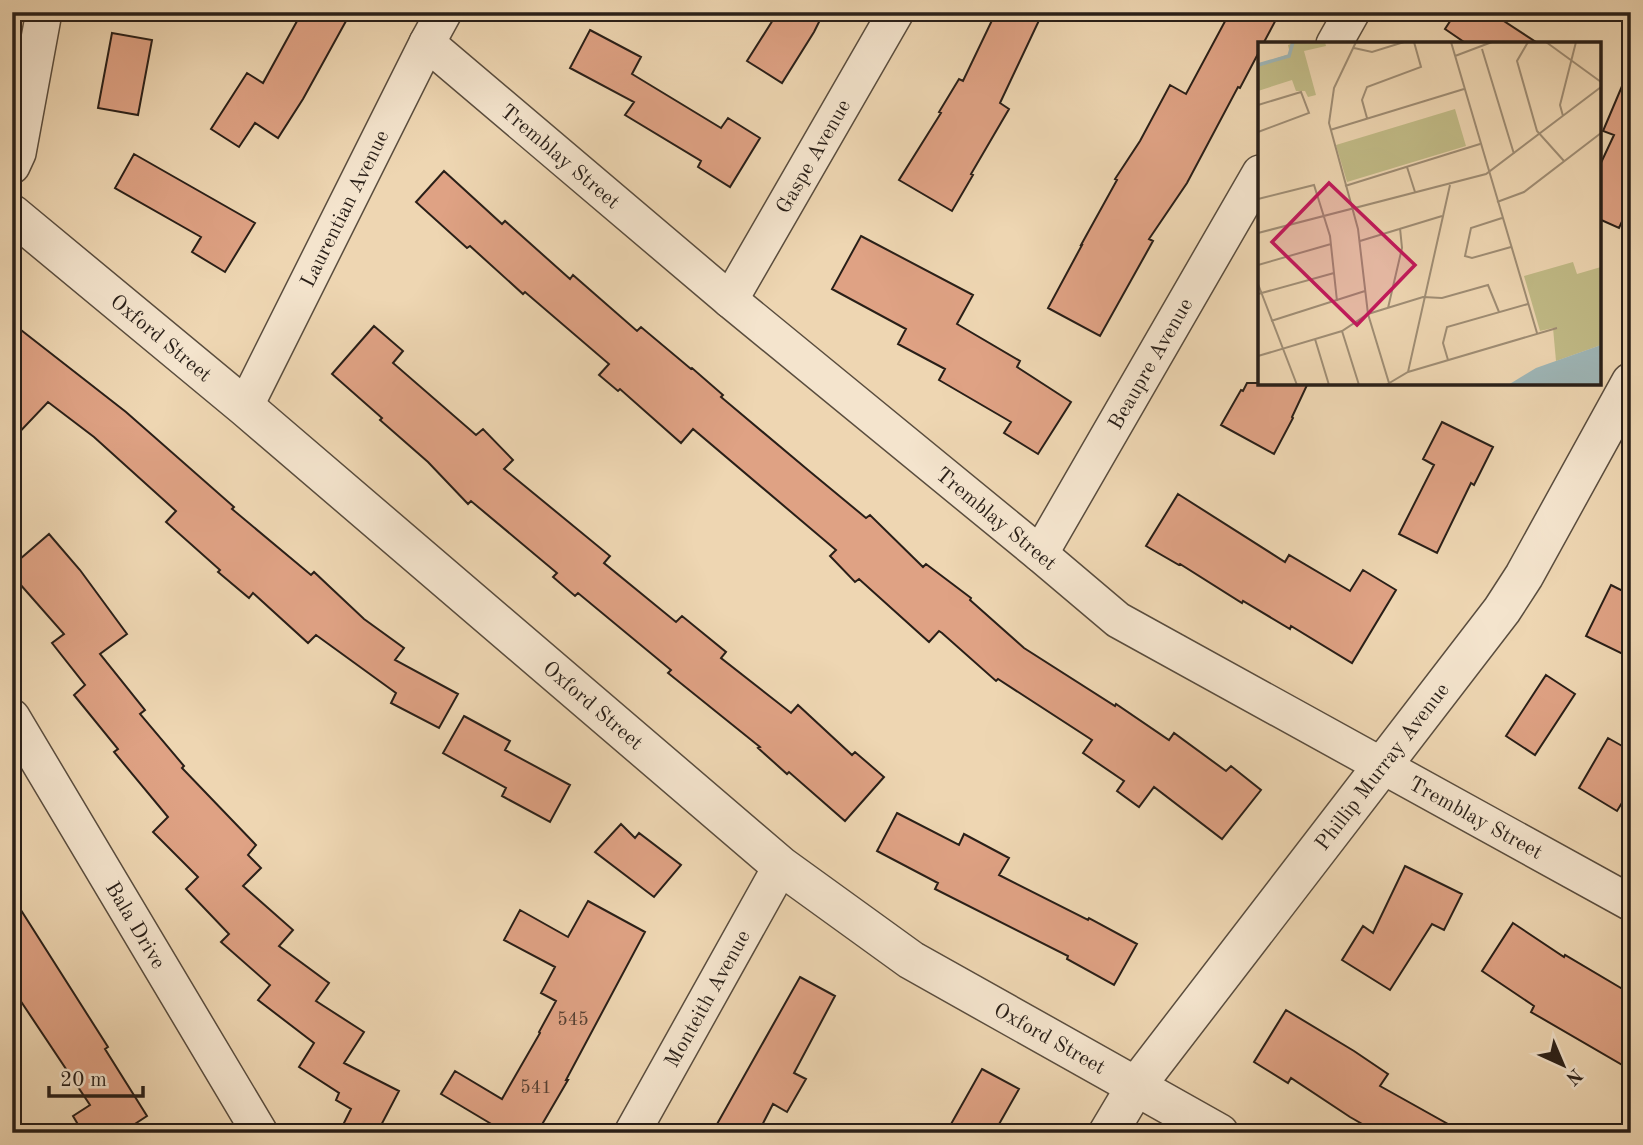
<svg xmlns="http://www.w3.org/2000/svg" width="1643" height="1145" font-family="'Old Standard TT',serif">
  <rect width="100%" height="100%" fill="#eed6b2"/>
  <filter id="stains"><feTurbulence type="fractalNoise" baseFrequency=".00286" numOctaves="4"/><feColorMatrix values="0 0 0 0 .2 0 0 0 0 .09 0 0 0 0 .02 0 0 0 .5 -.17"/></filter>
  <radialGradient id="worn" r=".72"><stop offset=".6" stop-color="#630" stop-opacity="0"/><stop offset="1" stop-color="#630" stop-opacity=".3"/></radialGradient>
  <path fill="#dfa284" stroke="#291f18" stroke-width="2" d="M302 12H351L303 99 278 138 255 123 239 147 211 129 247 73 263 83Z
    M778 12H824L814 32 782 83 747 61Z
    M996 12H1043L1000 103 1009 109 971 174 973 175 952 211 899 180 941 113 939 112 959 79 963 81Z
    M1230 12H1280L1263 44H1260V50L1240 88 1238 87 1187 183 1149 239 1153 241 1100 336 1048 308 1082 245H1081L1117 180 1115 179 1140 141 1170 85 1186 94Z
    M1456 12H1490L1539 44H1467L1445 29Z
    M590 30 641 57 632 74 721 128 728 118 760 138 730 187 698 167 701 161 625 115 634 102 570 68Z
    M112 33 152 40 138 115 98 108Z
    M1631 65V202L1619 228 1599 219V167L1614 135 1603 131Z
    M134 154 255 223 225 272 192 252 201 237 115 188Z
    M444 171 502 224 505 221 570 279 573 275 637 331 641 327 691 369 692 368 723 395 721 397 808 470 866 518 870 515 923 567 926 564 971 598 970 600 1024 648 1115 706 1116 704 1169 740 1174 733 1226 771 1231 766 1261 790 1222 839 1154 787 1139 807 1117 791 1124 781 1083 753 1092 740 998 679 996 681 942 633 939 631 929 642 859 579 855 582 830 556 836 550 693 429 681 443 620 389 618 391 599 375 609 364 525 292 523 294 470 246 467 248 416 202Z
    M861 236 973 295 957 324 1020 361 1017 367 1071 402 1038 454 1004 433 1011 422 939 380 945 369 898 344 906 329 832 289Z
    M12 323 126 412 234 507 232 509 311 575 314 572 364 619 404 648 395 660 458 694 439 728 391 703 396 693 316 635 308 643 253 593 249 598 218 572 220 570 166 522 176 511 94 437 48 402 12 440Z
    M374 326 403 351 393 363 476 435 483 429 513 460 504 469 610 556 604 563 676 622 682 616 726 652 721 658 791 713 798 705 852 755 855 752 884 777 845 821 789 772 787 774 758 748 760 747 668 673 671 670 578 593 575 596 553 577 557 573 471 501 468 504 428 462 380 420 382 418 332 374Z
    M1247 383H1308L1292 417 1293 418 1274 454 1221 425 1241 390 1243 391Z
    M1442 422 1493 447 1474 485 1471 483 1437 553 1399 534 1434 465 1423 459Z
    M1178 494 1285 562 1289 555 1350 591 1363 570 1396 590 1352 663 1291 626 1290 629 1243 601 1242 603 1180 564 1179 565 1146 546Z
    M49 534 80 570 127 634 100 654 145 710 140 714 184 766 182 768 256 845 248 855 261 868 243 886 293 930 279 946 329 983 316 1001 364 1032 344 1063 399 1091 377 1133H339L351 1109 336 1100 339 1093 299 1067 314 1043 258 1000 270 985 221 942 229 934 186 889 198 877 153 832 168 817 114 752 118 749 74 695 85 685 52 643 64 634 12 575V566Z
    M1611 585 1631 595V658L1586 636Z
    M1546 675 1575 694 1535 755 1506 736Z
    M464 716 510 741 505 750 570 785 550 822 502 796 506 788 443 753Z
    M1608 738 1631 751V788L1617 811 1579 788Z
    M897 813 959 845 964 834 1009 858 999 875 1088 920 1089 918 1137 944 1114 985 1067 959 1068 956 935 889 938 883 877 851Z
    M621 824 635 838 639 833 681 865 654 897 595 852Z
    M1405 866 1462 894 1444 930 1432 924 1390 990 1342 960 1363 926 1373 933Z
    M12 896 108 1047 105 1049 147 1116 121 1133H83L73 1116 90 1105 12 988Z
    M588 901 645 932 566 1080H568L537 1133H488L493 1125 441 1094 455 1071 502 1099 540 1033 539 1032 556 1001 541 993 555 967 504 940 520 910 568 937Z
    M1513 923 1564 957 1565 955 1631 994V1070L1531 1012 1534 1006 1482 971Z
    M800 977 835 996 794 1073 806 1079 787 1112 773 1104 758 1133H712Z
    M1286 1010 1354 1051 1388 1074 1380 1086 1464 1133H1378L1350 1117 1291 1078 1288 1083 1254 1062Z
    M982 1069 1019 1089 994 1133H946Z"/>
  <g fill="none" stroke-linecap="round" stroke-linejoin="round">
    <defs>
      <g id="minor">
        <path id="s1" d="M427 43 730 300 1040 554 1118 620 1631 903"/>
        <path d="M1334 44 1352 12"/>
        <path d="M12 166 18 153 44 12"/>
        <path id="s2" d="M730 300 896 12"/>
        <path id="s3" d="M245 407 427 43 444 12"/>
        <path id="s4" d="M1040 554 1260 173"/>
        <path id="s5" d="M12 717 260 1133"/>
        <path id="s6" d="M632 1133 781 866"/>
      </g>
      <g id="tertiary">
        <path id="s7" d="M12 214 245 407 781 866 911 960 1219 1133"/>
        <path id="s8" d="M1108 1133 1136 1086 1502 610 1524 576 1631 382"/>
      </g>
    </defs>
    <use href="#minor" stroke="#5a4d3e" stroke-width="38"/>
    <use href="#tertiary" stroke="#5a4d3e" stroke-width="41"/>
    <use href="#minor" stroke="#f4e4cd" stroke-width="35"/>
    <use href="#tertiary" stroke="#f4e4cd" stroke-width="38"/>
  </g>
  <g text-anchor="middle" stroke-width="7" stroke-linejoin="round" paint-order="stroke">
    <g font-size="18" fill="#564033">
      <text x="573" y="1025">545</text>
      <text x="536" y="1093">541</text>
    </g>
    <g font-size="21" fill="#291f18" stroke="#f4e4cd">
      <text dy="7" stroke="none"><textPath href="#s2" startOffset="166">Gaspe Avenue</textPath></text>
      <text dy="7" stroke="none"><textPath href="#s1" startOffset="175">Tremblay Street</textPath></text>
      <text dy="7" stroke="none"><textPath href="#s3" startOffset="222">Laurentian Avenue</textPath></text>
      <text dy="7" stroke="none"><textPath href="#s7" startOffset="194">Oxford Street</textPath></text>
      <text dy="7" stroke="none"><textPath href="#s4" startOffset="220">Beaupre Avenue</textPath></text>
      <text dy="7" stroke="none"><textPath href="#s1" startOffset="742">Tremblay Street</textPath></text>
      <text dy="7" stroke="none"><textPath href="#s7" startOffset="761">Oxford Street</textPath></text>
      <text dy="7" stroke="none"><textPath href="#s8" startOffset="458">Phillip Murray Avenue</textPath></text>
      <text dy="7" stroke="none"><textPath href="#s1" startOffset="1309">Tremblay Street</textPath></text>
      <text dy="7" stroke="none"><textPath href="#s5" startOffset="242">Bala Drive</textPath></text>
      <text dy="7" stroke="none"><textPath href="#s6" startOffset="154">Monteith Avenue</textPath></text>
      <text dy="7" stroke="none"><textPath href="#s7" startOffset="1328">Oxford Street</textPath></text>
    </g>
  </g>
  <g transform="translate(1258 42)">
    <rect width="343" height="343" fill="#eed6b2"/>
    <path d="M38 0H67L68 4 46 9 58 53 50 55 47 49H38L34 38 0 49V22L32 12 30 3ZM197 67 208 104 89 140 78 103ZM315 220 319 232 343 225V303L298 319 295 286 282 289 266 234Z" fill="#c1bb87"/>
    <path d="M343 303V343H250L278 326Z" fill="#9eb6b7"/>
    <path fill="none" stroke="#9eb6b7" stroke-width="3.5" d="M0 23 31 14 35 0"/>
    <path fill="none" stroke="#9f8d74" stroke-width="2" d="M98 0 76 46 71 81 100 187 110 272 131 341M193 0 279 291M270 0 259 19 279 89 306 119M288 0 343 40M96 6 114 10 146 0M224 7 256 112M197 14 234 0M0 63 43 50 51 71 0 90M305 74 302 63 318 0M109 76 104 58 109 45 163 25 156 0M72 88 206 47M149 125 157 150M87 144 222 102M0 157 56 143 72 194 79 259M239 160 266 150 343 91M244 176 213 186 207 214 214 216 253 205M0 191 228 132 343 45M102 199 184 174M0 223 73 202M0 242 39 343M0 252 76 231M130 266 144 206 142 186M13 279 107 249M84 289 101 343M57 297 71 343M0 314 84 289 110 272 165 255 184 256 230 243 241 270M190 318 185 301 189 285 270 262M150 330 192 143M128 343 150 330 299 286"/>
    <path fill="#c2185b" fill-opacity="0.15" stroke="#c2185b" stroke-width="3.5" d="M71 141 157 223 99 283 14 200Z"/>
    <rect width="343" height="343" fill="none" stroke="#291f18" stroke-width="3.5"/>
  </g>
  <rect width="1643" height="1145" fill="none" stroke="#eed6b2" stroke-width="42"/>
  <rect x="14" y="14" width="1615" height="1117" fill="none" stroke="#291f18" stroke-width="3.5"/>
  <rect x="21" y="21" width="1601" height="1103" fill="none" stroke="#291f18" stroke-width="2"/>
  <g transform="translate(1563 1065) rotate(136)" stroke="#f4e4cd" stroke-width="5" paint-order="stroke">
  <path d="M0-5L12 26L0 18L-12 26Z" fill="#291f18"/>
  <text y="-10" font-size="19" font-weight="bold" text-anchor="middle" fill="#291f18">N</text>
  </g>
  <path d="M49 1086v10h94v-10" fill="none" stroke="#291f18" stroke-width="3.5"/>
  <text x="60" y="1086" font-size="21" fill="#291f18" stroke="#f4e4cd" stroke-width="5" paint-order="stroke">20 m</text>
  <rect width="100%" height="100%" filter="url(#stains)"/>
  <rect width="100%" height="100%" fill="url(#worn)"/>
</svg>
